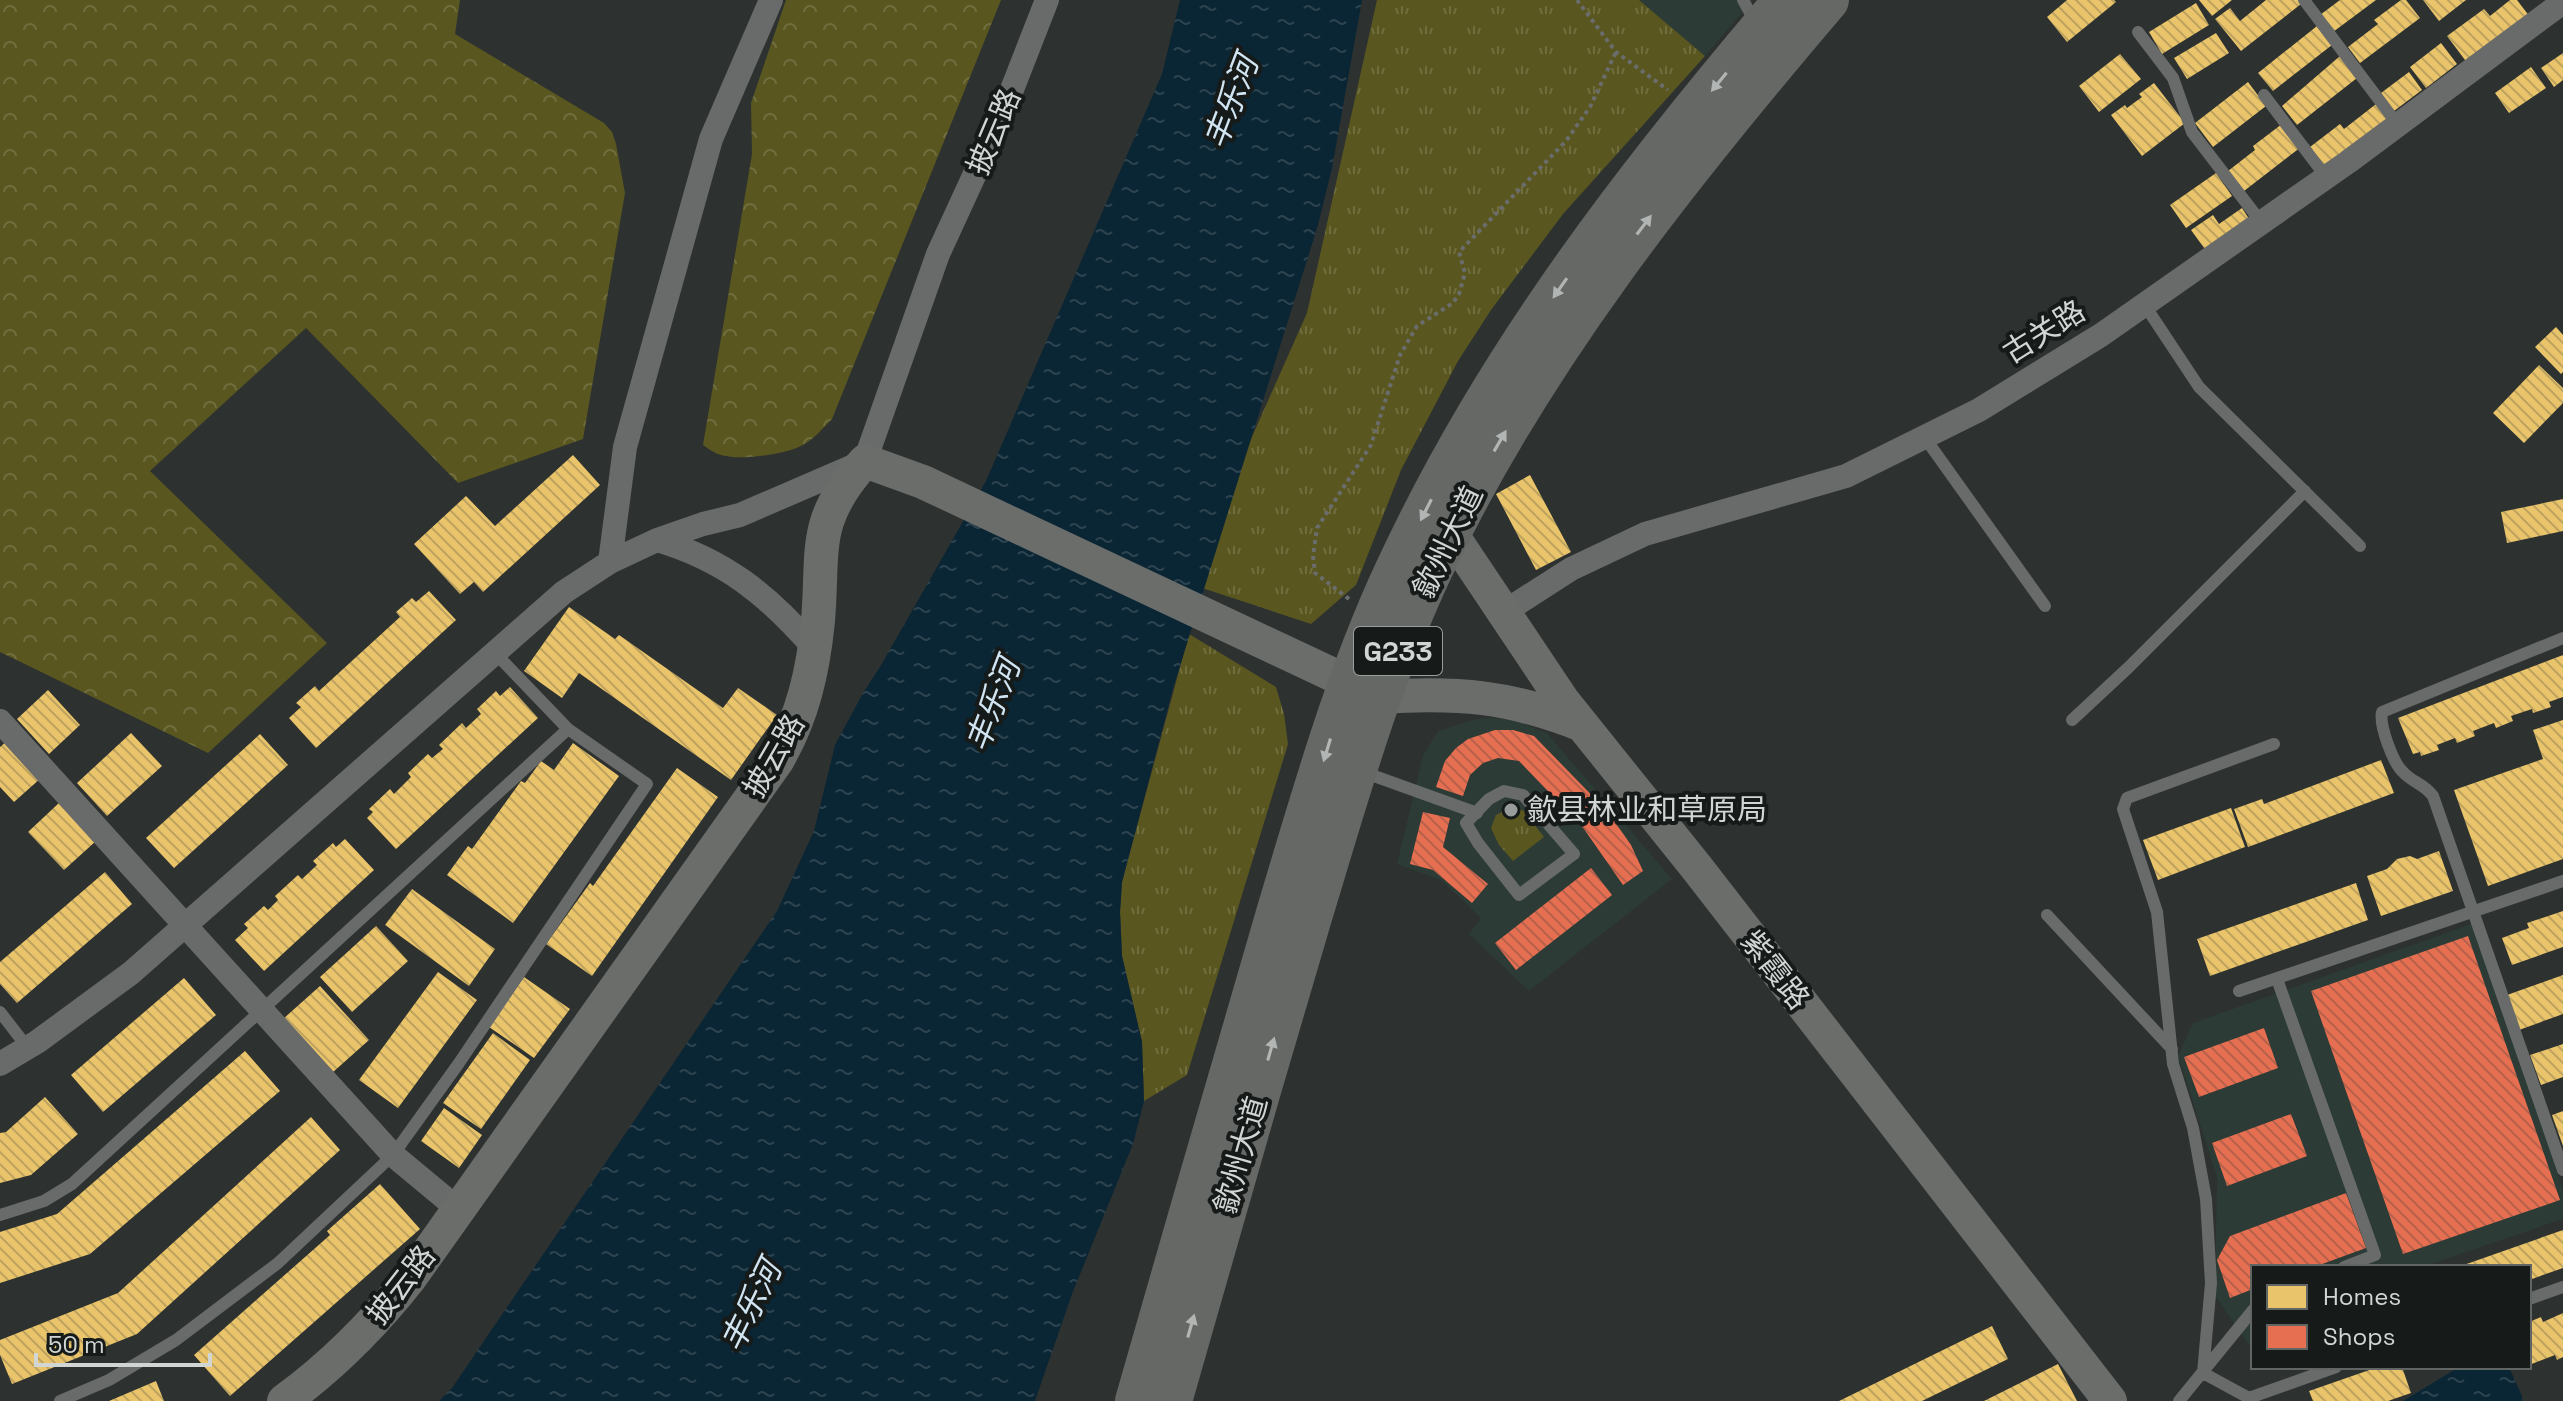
<svg xmlns="http://www.w3.org/2000/svg" width="2563" height="1401" font-family="'Space Grotesk','Noto Sans SC',sans-serif">
  <defs>
    <pattern id="grass-tufts" width="24" height="20" patternUnits="userSpaceOnUse" patternTransform="scale(2)"><rect width="24" height="20" fill="#59561f"/><path d="M3 7l-1-3M5 7V3M7 7l1-3M15 17l-1-3M17 17v-4M19 17l1-3" fill="none" stroke="#706e3f"/></pattern>
    <pattern id="forest-crowns" width="20" height="18" patternUnits="userSpaceOnUse" patternTransform="scale(2)"><rect width="20" height="18" fill="#59561f"/><path d="M2 6a3 3 0 1 1 6 0M12 15a3 3 0 1 1 6 0" fill="none" stroke="#706e3f"/></pattern>
    <pattern id="water-ripples" width="26" height="14" patternUnits="userSpaceOnUse" patternTransform="scale(2)"><rect width="26" height="14" fill="#0a2534"/><path d="M2 4q2-2 4 0t4 0M15 11q2-2 4 0t4 0" fill="none" stroke="#2d4450"/></pattern>
    <pattern id="homes-back-hatch" width="6" height="6" patternUnits="userSpaceOnUse" patternTransform="scale(2)"><rect width="6" height="6" fill="#e9c46a"/><path d="M-1 5l2 2M0 0l6 6M5-1l2 2" fill="none" stroke="#bea360"/></pattern>
    <pattern id="shops-back-hatch" width="6" height="6" patternUnits="userSpaceOnUse" patternTransform="scale(2)"><rect width="6" height="6" fill="#e76f51"/><path d="M-1 5l2 2M0 0l6 6M5-1l2 2" fill="none" stroke="#b5614c"/></pattern>
  </defs>
  <rect width="100%" height="100%" fill="#2d312f"/>
  <path fill="#2c3b35" d="M1639 0H1753L1705 56Z
    M1495 718 1513 720 1547 733 1672 879 1529 991 1469 934 1481 918 1441 880 1397 864 1423 755 1438 731 1476 719Z
    M2474 923 2563 1189V1219L2422 1267H2253V1351L2215 1295 2217 1177 2178 1056 2193 1023Z"/>
  <path fill="url(#grass-tufts)" d="M1377 0H1639L1705 56 1563 214 1491 310 1458 361 1401 470 1356 585 1311 624 1187 583 1307 313Z
    M1189 634 1276 687 1284 714 1288 744 1187 1075 1144 1101 1142 1042 1122 956 1120 912 1122 882Z
    M1514 806 1524 811 1544 837 1513 861 1499 845 1491 828 1496 815Z"/>
  <path fill="url(#forest-crowns)" d="M0 0H460L455 34 604 123 612 132 616 144 625 193 583 439 458 483 306 328 150 471 327 643 208 753 0 652Z
    M786 0H1001L832 419C823 428 814 439 803 445 787 454 743 460 726 456 717 455 710 450 703 445L752 154 751 103Z"/>
  <path fill="url(#water-ripples)" d="M1180 0H1362L1332 168 1318 225 1174 685 1122 882 1120 912 1122 956 1142 1042 1144 1101 1133 1144 1072 1294 1035 1401H439L452 1388 777 911 814 831 835 745 863 693 880 667 986 481 1162 74Z
    M2459 1367H2509L2522 1396V1401H2403Z"/>
  <path fill="url(#homes-back-hatch)" d="M2067 0H2114L2116 2 2067 42 2047 17Z
    M2199 0H2232L2212 16Z
    M2266 0H2298L2301 4 2241 51 2215 19 2230 8 2240 21Z
    M2340 0H2376L2333 32 2320 15Z
    M2401 0H2406L2420 18 2360 63 2348 47 2378 24 2374 20Z
    M2423 0H2466L2439 21Z
    M2510 0H2517L2530 17 2468 64 2447 36 2484 9 2490 16Z
    M2196 3 2209 25 2162 54 2149 32Z
    M2317 26 2332 45 2273 91 2258 73Z
    M2216 33 2229 53 2187 79 2174 58Z
    M2441 43 2457 64 2426 88 2410 67Z
    M2563 53V80L2554 87 2541 68Z
    M2120 54 2141 79 2099 112 2079 86Z
    M2340 56 2357 78 2297 125 2282 106Z
    M2531 67 2546 88 2509 113 2495 93Z
    M2409 72 2422 90 2394 111 2381 93Z
    M2248 82 2266 106 2213 147 2195 123Z
    M2154 83 2185 123 2142 156 2111 115 2125 105 2127 108 2142 97 2139 94Z
    M2376 104 2388 120 2325 167 2310 147 2340 124 2344 129Z
    M2282 124 2301 147 2244 191 2228 171 2255 150 2253 146Z
    M2216 173 2232 196 2186 228 2170 205Z
    M2242 208 2251 222 2207 252 2191 230 2213 215 2219 224Z
    M2556 327 2563 335V372L2561 374 2535 347Z
    M2539 365 2563 388V403L2524 443 2493 413Z
    M573 455 600 485 483 592 474 582 460 594 414 544 466 496 495 526Z
    M1530 475 1571 552 1536 570 1496 494Z
    M2563 499V531L2507 543 2501 512Z
    M429 591 456 620 316 748 289 718 301 707 296 703 315 686 319 691 400 617 396 612 412 598 416 602Z
    M569 607 615 639 619 635 723 708 738 688 777 715 731 780 579 673 562 698 524 671Z
    M2563 655V697L2549 702 2551 707 2533 713 2532 709 2511 716 2513 721 2496 728 2494 723 2473 731 2475 736 2457 743 2455 738 2437 745 2439 750 2421 756 2420 752 2413 754 2398 718Z
    M510 687 538 718 396 849 367 818 373 812 369 809 390 789 394 794 411 777 408 773 428 754 432 758 443 749 439 745 462 723 466 728 481 714 477 709 496 691 500 696Z
    M48 690 80 725 49 754 17 719Z
    M2563 720V859L2488 886 2454 790 2543 759 2533 730Z
    M131 733 162 766 107 816 77 783Z
    M260 734 288 765 174 868 146 838Z
    M7 741 41 778 14 802 0 787V747Z
    M573 743 619 776 513 923 447 875 468 846 472 849 521 781 525 783 541 761 554 770Z
    M2381 760 2394 793 2248 847 2234 809 2262 799 2264 804Z
    M677 768 718 797 592 976 546 944 590 883 593 886Z
    M60 802 96 841 64 870 28 832Z
    M2231 808 2245 847 2158 880 2143 840Z
    M345 839 374 870 264 971 235 940 248 928 244 924 264 906 268 910 278 900 275 896 298 875 302 879 317 865 313 861 333 843 336 847Z
    M2439 851 2453 891 2381 916 2367 876 2387 869 2397 859 2410 856 2417 859Z
    M105 872 132 904 17 1003 0 984V962Z
    M2356 883 2368 920 2210 976 2197 939Z
    M412 889 495 949 469 986 385 925Z
    M2563 911V947L2512 965 2502 938 2529 928 2527 923Z
    M376 926 408 961 352 1012 320 977Z
    M438 972 477 1000 398 1108 359 1080Z
    M2563 975V1014L2519 1030 2507 995Z
    M524 977 570 1009 534 1058 489 1027Z
    M184 978 216 1015 103 1112 71 1075Z
    M320 986 369 1040 332 1073 283 1019Z
    M493 1033 530 1060 481 1129 443 1103Z
    M2563 1044V1077L2541 1085 2530 1055Z
    M245 1051 280 1091 90 1254 0 1283V1232L57 1214Z
    M45 1097 78 1134 31 1175 0 1183V1133L6 1132Z
    M444 1108 482 1135 459 1168 421 1141Z
    M2563 1111V1146L2552 1115Z
    M311 1117 340 1150 137 1334 12 1384 0 1355V1340L118 1293Z
    M380 1184 420 1229 230 1396 194 1355 330 1235 327 1231Z
    M2563 1230V1268L2529 1280V1267H2458Z
    M2563 1313V1357L2557 1360 2555 1355 2529 1365V1322L2541 1317 2543 1322Z
    M1992 1326 2008 1359 1922 1401H1839Z
    M2058 1364 2077 1401H1984Z
    M2378 1367H2402L2411 1393 2388 1401H2313L2309 1391Z
    M156 1381 164 1401H109Z"/>
  <path fill="url(#shops-back-hatch)" d="M1495 730H1513L1534 736 1608 812 1631 845 1643 871 1623 885 1584 829 1519 761 1498 758 1483 763 1470 775 1463 796 1436 787 1445 761 1456 748 1468 739Z
    M1423 812 1450 818 1443 847 1488 884 1472 903 1433 870 1410 864Z
    M1591 868 1612 895 1516 970 1495 943Z
    M2468 936 2560 1200 2403 1254 2311 991Z
    M2264 1028 2278 1068 2199 1097 2184 1057Z
    M2291 1114 2307 1156 2227 1186 2212 1143Z
    M2346 1193 2366 1248 2314 1267H2253V1289L2230 1298 2217 1260 2230 1236Z"/>
  <g fill="none" stroke-linecap="round" stroke-linejoin="round">
    <path stroke="#6b6d6c" stroke-width="4" stroke-dasharray="4 4" stroke-linecap="butt" d="M1577 0 1616 52 1668 90
      M1349 599 1315 573 1313 556 1317 528 1371 445 1400 355 1417 326 1453 303 1459 294 1465 273 1459 252 1566 141 1590 107 1616 52"/>
    <path stroke="#696b6a" stroke-width="12" d="M1743 0 1755 22
      M2304 0 2398 125
      M2138 32 2173 78 2192 132 2261 222
      M2264 95 2326 177
      M2144 304 2199 387 2360 546
      M1925 438 2045 606
      M2563 638 2382 712C2379 725 2393 763 2403 772 2413 783 2423 783 2433 796L2563 1170
      M2072 720 2129 667 2305 491
      M1363 772 1477 813
      M1504 791 1523 795 1574 854 1519 895 1478 843 1466 823 1489 799Z
      M2047 915 2172 1049
      M2277 979 2375 1255 2344 1267
      M2239 991 2563 881
      M0 1012 28 1048
      M0 1215 44 1201 72 1184 568 729 495 653
      M2529 1299 2563 1287
      M2203 1373 2211 1283 2206 1199 2193 1128 2173 1064 2157 912 2123 809 2127 798 2274 744
      M2203 1373 2249 1398 2336 1367
      M60 1401 109 1380 176 1340 278 1263 393 1155 459 1063 647 784 568 729
      M2179 1401 2253 1310"/>
    <path stroke="#696b6a" stroke-width="24" d="M657 540C725 560 768 595 814 648
      M610 562 625 447 711 139 771 0
      M1504 612 1571 569 1645 534 1846 476 1979 410 2101 335 2348 162 2563 2
      M0 721 393 1155 458 1209
      M0 1064 37 1042 131 973 564 592 610 562 657 540 703 524 740 515 865 461 938 254 1002 115 1047 0"/>
    <path stroke="#6b6d6b" stroke-width="34" d="M1450 532 1563 701 1697 868 2110 1401
      M284 1401C332 1366 373 1325 410 1278L777 761C803 716 813 671 818 621 824 548 811 521 865 461L923 482 1380 697C1458 692 1509 696 1582 725"/>
    <path stroke="#666866" stroke-width="44" d="M1137 1401C1184 1237 1231 1074 1279 910 1315 790 1349 668 1404 555 1501 350 1640 171 1786 0
      M1170 1401C1216 1239 1262 1078 1310 917 1346 799 1379 679 1432 567 1532 357 1677 176 1827 0"/>
  </g>
  <defs><path id="oneway-solid" d="M-6-.8H1V-3.2L6.5 0L1 3.2V.8H-6Z" transform="scale(2)"/></defs>
  <g fill="#b1b5b3">
    <use href="#oneway-solid" transform="translate(1719 82) rotate(129)"/>
    <use href="#oneway-solid" transform="translate(1644 225) rotate(-53)"/>
    <use href="#oneway-solid" transform="translate(1560 288) rotate(125)"/>
    <use href="#oneway-solid" transform="translate(1500 441) rotate(-60)"/>
    <use href="#oneway-solid" transform="translate(1426 510) rotate(117)"/>
    <use href="#oneway-solid" transform="translate(1327 750) rotate(107)"/>
    <use href="#oneway-solid" transform="translate(1271 1049) rotate(-74)"/>
    <use href="#oneway-solid" transform="translate(1191 1326) rotate(-74)"/>
  </g>
  <circle fill="#989c9a" stroke="#161a19" stroke-width="3" cx="1511" cy="810" r="8"/>
  <g text-anchor="middle" stroke-width="8" stroke-linejoin="round" paint-order="stroke">
    <rect fill="#161a19" stroke="#999e9c" stroke-width="2" x="1354" y="627" width="88" height="48" rx="6"/>
    <g font-size="28" font-weight="bold" fill="#d1d6d4">
      <text x="1398" y="661">G233</text>
    </g>
    <g font-size="30" fill="#d1d6d4" stroke="#161a19">
      <text transform="translate(994 132) rotate(-67)" y="10">披云路</text>
      <text transform="translate(2044 332) rotate(-32)" y="10">古关路</text>
      <text transform="translate(1448 542) rotate(-64)" y="10">歙州大道</text>
      <text transform="translate(774 756) rotate(-60)" y="10">披云路</text>
      <text transform="translate(1775 970) rotate(52)" y="10">紫霞路</text>
      <text transform="translate(1241 1155) rotate(-74)" y="10">歙州大道</text>
      <text transform="translate(401 1285) rotate(-52)" y="10">披云路</text>
    </g>
    <g font-size="30" fill="#d1d6d4" stroke="#161a19" text-anchor="start">
      <text x="1527" y="820">歙县林业和草原局</text>
    </g>
    <g font-size="32" font-style="italic" fill="#d0e4f2" stroke="#161a19">
      <text transform="translate(1231 102) rotate(-69)" y="11">丰乐河</text>
      <text transform="translate(993 705) rotate(-69)" y="11">丰乐河</text>
      <text transform="translate(751 1306) rotate(-64)" y="11">丰乐河</text>
    </g>
  </g>
  <rect x="2251" y="1265" width="280" height="104" fill="#161a19" stroke="#616564" stroke-width="2"/>
  <rect x="2267" y="1285" width="40" height="24" fill="#e9c46a" stroke="#616564" stroke-width="2"/>
  <text x="2323" y="1305" font-size="24" fill="#d1d6d4">Homes</text>
  <rect x="2267" y="1325" width="40" height="24" fill="#e76f51" stroke="#616564" stroke-width="2"/>
  <text x="2323" y="1345" font-size="24" fill="#d1d6d4">Shops</text>
  <path d="M36 1353v12h174v-12" fill="none" stroke="#d1d6d4" stroke-width="4"/>
  <text x="48" y="1353" font-size="24" fill="#d1d6d4" stroke="#161a19" stroke-width="6" paint-order="stroke">50 m</text>
</svg>
